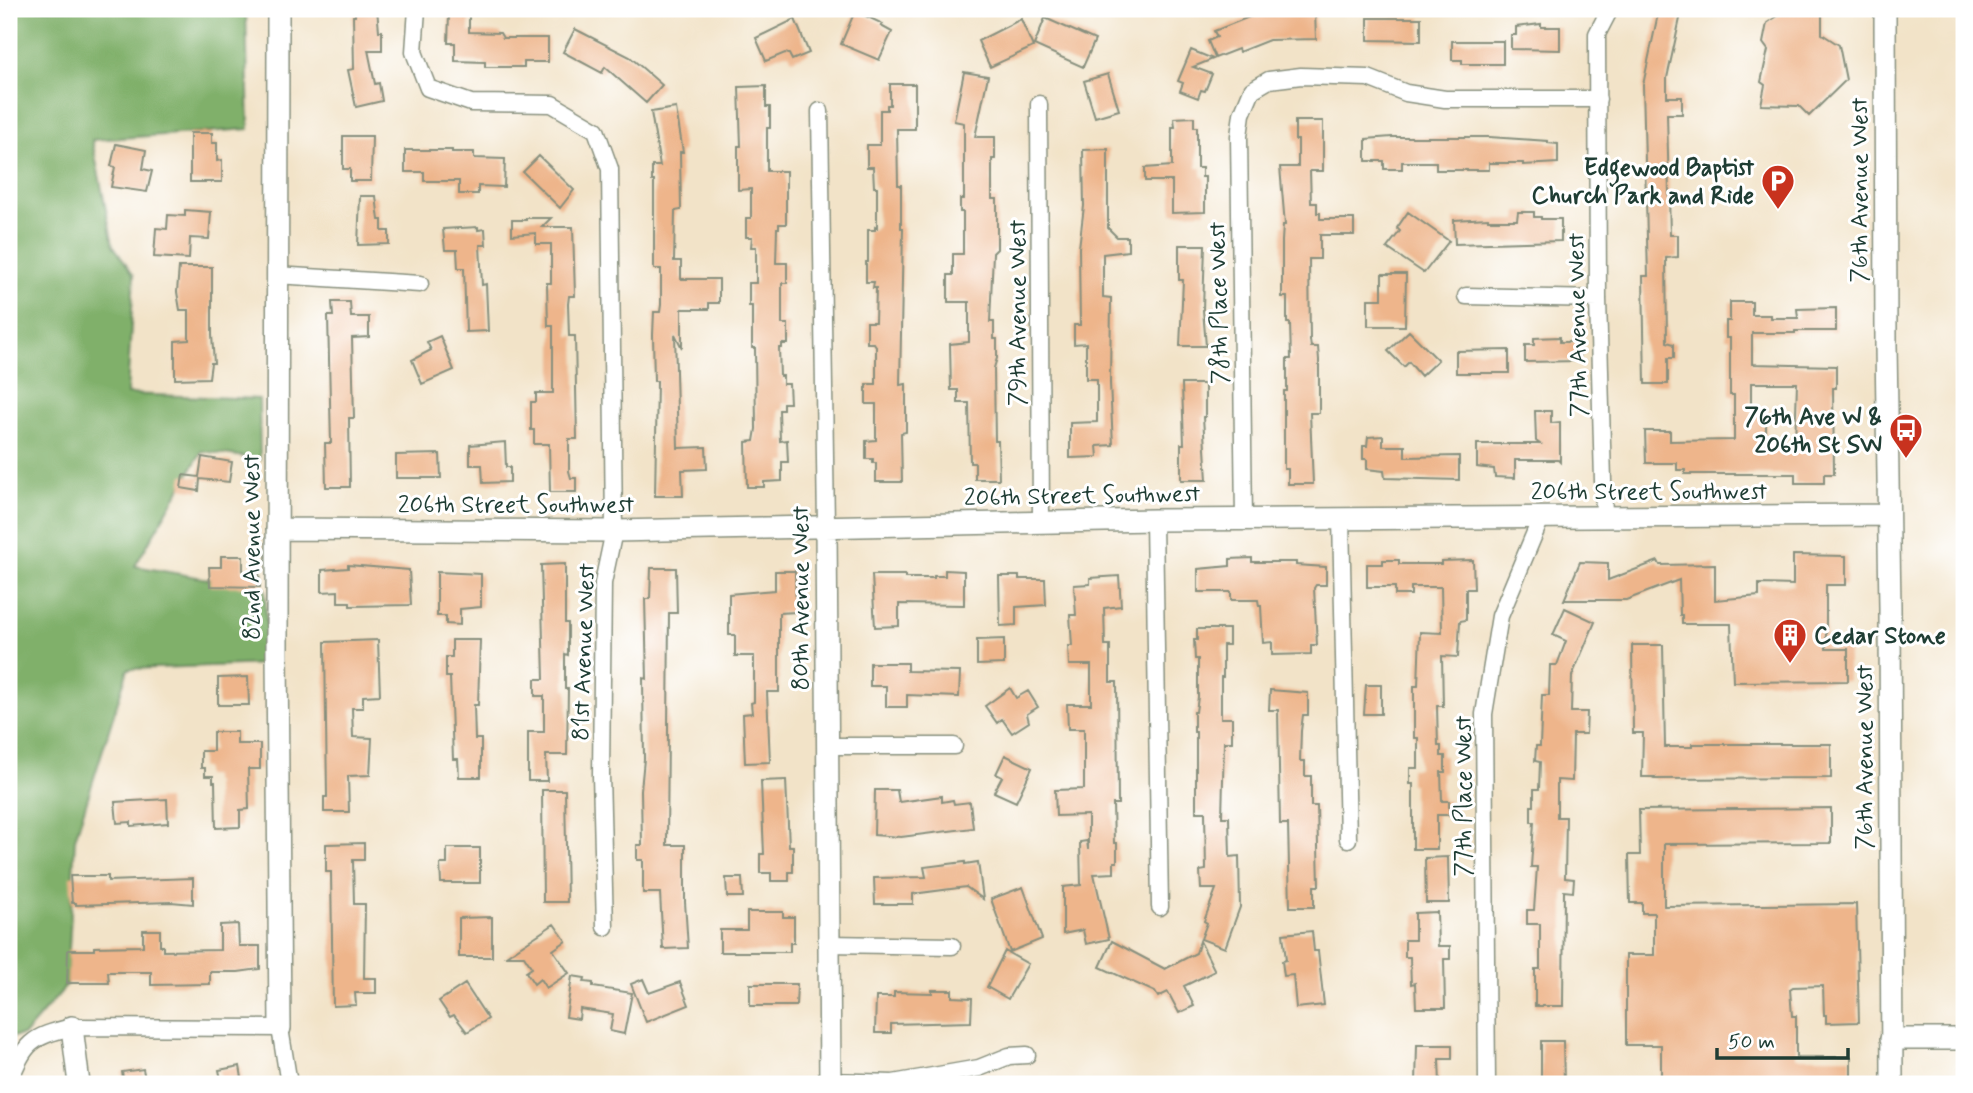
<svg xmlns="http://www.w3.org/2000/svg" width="1973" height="1093" font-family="Mynerve,sans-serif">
  <rect width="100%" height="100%" fill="#fff"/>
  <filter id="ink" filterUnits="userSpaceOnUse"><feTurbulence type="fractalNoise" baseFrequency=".0143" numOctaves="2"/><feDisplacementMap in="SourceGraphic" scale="14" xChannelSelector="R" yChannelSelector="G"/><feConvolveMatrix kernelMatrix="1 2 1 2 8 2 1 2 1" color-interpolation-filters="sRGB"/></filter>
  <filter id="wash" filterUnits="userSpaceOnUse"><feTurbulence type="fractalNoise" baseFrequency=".00686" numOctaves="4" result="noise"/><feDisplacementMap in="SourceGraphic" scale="28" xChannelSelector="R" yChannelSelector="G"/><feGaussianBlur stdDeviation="1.57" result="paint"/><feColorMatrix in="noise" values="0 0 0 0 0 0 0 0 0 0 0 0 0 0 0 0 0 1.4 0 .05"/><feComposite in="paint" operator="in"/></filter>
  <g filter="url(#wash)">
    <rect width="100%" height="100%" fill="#f2e3c8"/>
    <path fill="#80b06a" stroke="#50764f" stroke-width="2" d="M9 9H246L249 129 92 140 113 245 134 275 127 394 259 399 260 459 202 451 135 566 265 589 268 664 128 669 75 839 67 985 24 1035 9 1037Z"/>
    <g id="blocks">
      <path fill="#eeb58b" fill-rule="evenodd" d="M355 9H377L379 31H382V50H368L375 84 379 83 382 101 356 107 348 70 354 69 353 16H355Z
        M1261 9H1281V12H1315L1316 39 1269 40 1239 52 1238 49 1215 58 1208 41 1217 37 1214 31 1262 12Z
        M1659 9 1681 14 1667 78V97H1682V114H1667L1670 235H1678V257L1666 258 1667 342 1674 344V358H1668V384H1645L1643 276H1648L1643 85Z
        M1788 9H1822V34L1839 45 1846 80 1809 116 1799 106 1761 105 1765 85 1761 82 1768 50 1763 43 1767 23Z
        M855 11 883 24 881 26 892 32 879 60 841 44Z
        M449 15H469V32L500 33 503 38H548V62H524V67H485V62L455 61V43H448Z
        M1045 18 1095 40 1083 67 1034 45Z
        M1368 18H1421V41L1368 40Z
        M795 19 809 53 792 60 789 54 785 53 766 61 756 38Z
        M1021 19 1033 47 990 67 978 41Z
        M1541 24V27H1560V50L1511 49V35H1516V27Z
        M575 29 630 57 662 85 646 103 605 67 602 73 563 52Z
        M1452 41H1503V64H1462V60H1452Z
        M1191 50 1213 59 1193 67 1212 74 1205 91 1201 90 1198 98 1180 91 1183 83 1178 81Z
        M964 72 988 76 975 137H995V159H992V199H997V249L993 253 990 322H994V339H997V358L994 368 995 441H998L999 479H975V463H970L969 403H958V390H951L950 344 969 342V302H948V275H953V254H963V212H960V199H964V123L954 121Z
        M1108 74 1119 110 1095 117 1084 81Z
        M890 84H915V129H897L898 185H901V228H903L900 385 906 384V432L901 433 902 482H876V463H873V459H866V441L876 440V404H866V384H876V346L874 343H867V322H875L876 288H873L874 282H866V262H868V230H875V227L877 228V187H874L873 167H867V145H880V110H887V105H890Z
        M766 86V107H770V128H767V171H786V224H779V228H777L776 263H787V283H782V324H788V344H782V348H779L780 376H783V384H789L790 403H783V410H779L780 441 787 440 788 462H782V481L764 482V487H747L746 442 754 441 756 429 755 348H752V306H749V283H756V247H751L752 237H746V218H751V189L738 190V146H741L739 87Z
        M676 108 683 152H680L681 210 675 211 674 261H681V279H719V303H709V309H682V348L675 334 678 448 706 447 707 469 682 470 683 496H655L657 381H654L653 335 654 312H660L661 305V269H654V181H652V166H660L651 112Z
        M1194 117V127H1197V168H1202V177H1205V212L1172 213V181H1145V168L1172 166V127H1175L1174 118Z
        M1295 121H1323V171H1310L1311 203H1317V213H1320V219H1354V235H1320V259H1309L1310 340 1311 347H1318L1319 360V413H1310L1313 484H1288V469H1284V391H1287V359H1291L1290 323H1287V297H1282V241L1283 225H1285L1280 167H1298V140H1295Z
        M190 133H212V143H217V161L222 160V182H190Z
        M343 136H372L371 181H350V169H343Z
        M1392 137H1489L1548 141V143L1558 144V163L1523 165V163H1489V170H1436V162H1402V169H1384V161H1366V139Z
        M116 144 146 150 143 169 152 171 147 192 111 187 115 167 111 166Z
        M1108 149V228L1117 237H1128V251L1103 254V297L1111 298 1110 383 1113 445 1097 446 1098 457 1070 458V423L1097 422V379H1086V343L1074 344V325H1080L1079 248 1084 206 1083 150Z
        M405 150H452V152H474V158L505 159 504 187 478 186V194H459V181H424V172H405Z
        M539 156 574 190 560 208 523 172Z
        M360 196H376L379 220H382V231H389V244L358 245Z
        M185 210 211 212 209 239 190 238 189 259 154 257 156 228 167 229 168 215 185 216Z
        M1408 212 1449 241 1424 273 1387 248 1400 231 1397 228Z
        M1518 212H1534V217H1541V219H1561V241L1455 244 1454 220 1488 218V220H1517Z
        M526 218H551L542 227H573L575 296H569L568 304 569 336H575L577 439H569V471L571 478H576V492H550L549 444H534V430H531V402H536V393H553V326H548L547 283H551V244H536V233L512 235V220H526Z
        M478 227V230L485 229 486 245H480L482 285 486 284 488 331 466 332 464 268H458L457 250H445L443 229Z
        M1179 245H1205L1203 310 1206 346H1180L1183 280H1179Z
        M179 267H212V335L214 363H211L209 378 175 379V341L189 340V310H180L177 292Z
        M1382 274H1406L1405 326H1368V299H1382Z
        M332 302H350L351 317H369V337L352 338 354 418H349L350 487H326L325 443H331L328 316H333Z
        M1730 302H1752V315H1771V318H1798L1797 309 1836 308V331H1795V333H1752V364L1836 366V388H1833L1834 474H1824V483H1795V474H1685V470H1677V463H1646L1645 431H1670V441L1734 440V395H1730V338H1726V321H1730ZM1751 383H1797L1795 443H1766V413H1751Z
        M1409 331 1438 360 1421 376 1409 362 1404 367 1388 351Z
        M440 336 454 370 422 384 412 360 431 350 427 342Z
        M1560 337V342H1580V361L1525 362V345H1534V338Z
        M1509 350V373H1456V351Z
        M1182 384H1205V417H1203L1207 480H1181V444H1184Z
        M1535 411H1551V423L1560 422V462L1558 460H1515V478L1495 477 1494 469 1477 467V444H1540L1536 441Z
        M1383 436V446H1405V457L1459 456V480L1385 478 1384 471 1367 469V459H1363V446H1367L1368 437Z
        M505 442 506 467H510V482L483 483 482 465H470V445Z
        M440 454 441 478H396V455Z
        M202 457 232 462 229 482 200 479 199 491 181 488 183 475 199 477Z
        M1793 555 1846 556V585H1826V649H1848V681L1733 682 1731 624H1682V615H1680L1679 580 1626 600H1564L1580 562 1608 563V580L1658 561 1660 565 1715 564V600L1759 596V584L1793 585Z
        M221 556H243V572H259L260 587 210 586 209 567H221Z
        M1252 558V562H1296V565L1326 567V585H1316L1314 588 1317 645H1311V654L1272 655V642L1263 643 1261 606H1259L1258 600H1231V592H1198V569L1230 566V559Z
        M1383 560H1399V564H1441V561L1473 560 1474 589H1466V620L1460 621 1458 657 1442 656 1443 706H1437L1438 746H1441V756H1445V772H1441L1442 801H1449V815H1437V849H1413V784H1410V768H1418V738H1414V686H1418L1420 632 1442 633 1441 587H1411V595H1395V587H1367V564H1383Z
        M565 564V623H568V655L565 654V689H568L567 755H546L547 781H528V732H544V696H535V679H544L541 565Z
        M348 565 409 570 411 605 350 606V602H338V591L322 592V570L348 568Z
        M651 568H676L677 613H669L667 845H685V902L688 948 663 949 660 893H643V860H637V845H642L641 790 644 759 643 678 647 679 645 599H650Z
        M945 570 964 571V605L899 604V626L875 627 872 575H905V578H934V576H945Z
        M775 571H795L796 612 779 613V692H767L770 762 745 763 743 714 752 713 751 703 754 702V656H735V635H729V594L775 590Z
        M437 572 481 574V607L460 609V625L446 624V616H437Z
        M999 576H1019V579H1045L1046 605 1016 607V625L1000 626Z
        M1119 576 1121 606 1104 608 1105 645H1110V682H1117L1118 804H1113L1114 843H1117V862H1114V873L1094 874 1109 939 1086 944 1083 930 1063 934V887L1081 885 1080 842 1087 841 1088 849V815L1056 816 1055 790 1084 789V729H1068L1067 704H1091V665H1069L1068 646H1072L1070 615H1076L1074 585 1090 584V578Z
        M1565 608 1595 622 1572 676 1571 712H1587L1586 734H1573L1572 781 1557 780V817H1566L1565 878 1574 879 1573 892 1564 891 1563 1006H1535V969H1540V924H1527V910H1534L1537 867H1531L1534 822H1531V806H1534V789H1539L1540 762 1535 761 1536 746H1540L1542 695H1549L1550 665H1557L1566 641 1553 635Z
        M1197 629H1229V645H1223V677H1221V718H1232V742H1224L1222 817H1229L1230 857 1239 856 1240 907 1225 948 1201 939 1207 923 1204 921 1216 889H1201L1200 871 1206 870 1205 812H1196V732H1194V712H1196L1198 697V659H1195L1194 640H1197Z
        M1004 639V664L977 665V640Z
        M378 640 380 695 363 696V708H352L353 737 372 738 370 775 348 776 349 812H324V797H327L325 642Z
        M452 640H480L478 705H474L475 739H481V777H459L458 759H453L450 677H446V657H452Z
        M1632 645H1663L1665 747H1692V744H1831V778L1654 779 1655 777H1642L1643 733H1633Z
        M870 663H907V671L960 672 959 697 907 695V707H886V686H870Z
        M248 677 249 705H218V678Z
        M1366 685H1381V714H1364Z
        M1010 688 1016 698 1028 691 1038 707 1027 714 1029 722 1012 733 1002 719 997 723 985 706Z
        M1270 690 1308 693V715H1303L1301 731 1300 761H1305V776H1311V806H1317L1319 886H1314V907H1290L1288 824H1280L1278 710H1269Z
        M213 732H237V744H260V769H248L249 809 240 810V827L216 828 215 782H213V776H205V768H201V751H213Z
        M1005 755 1032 768 1016 802 994 792 1002 777 996 774Z
        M786 780 789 846H793V872H789V881H771V873H760V854H764L761 781Z
        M542 790H565L567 902H543Z
        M875 790H897L899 802 942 796V802L953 800 954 804 970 802 973 828 901 837 874 835Z
        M167 799 168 823 131 826V822L117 823 115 802Z
        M1831 808V843L1664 844V906L1856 904 1859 1022 1826 1023V1015H1824L1823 986 1793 987 1790 989 1792 1016H1796V1057H1851V1084H1661V1045H1626V955H1654V913H1642V903H1630L1629 855H1640L1639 810Z
        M364 843V860H353L354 904H365L364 978H376V993H355L356 1005 333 1006 331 872H326V844Z
        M447 848H480V883H441L440 864H447Z
        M1448 857 1449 903H1426L1425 858Z
        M965 862V864L978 862 983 899 966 887 913 894V904H875L874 878 926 877 924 867Z
        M70 876H108V881L193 878V904L171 902 76 905V903H72Z
        M726 878H742L743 897H727Z
        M1023 887 1042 939 1010 952 991 899Z
        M747 912H783V917H794V943H790V952H720V930H747Z
        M1437 912 1438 946H1450V959H1444L1445 1008H1416L1415 983 1411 984 1410 957H1405V940H1415V913Z
        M492 917V957H459V918Z
        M238 924 239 946H260V969L238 972H210V984L151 985V972H108L109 983H67L68 950H94V947L143 946V930H160V946H163V951L220 950V925Z
        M554 924 566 941 553 950 569 973 546 988 540 979 534 984 526 972 532 968 524 956H506Z
        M1312 931 1314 951H1318L1324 1005 1296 1008 1293 975 1284 976 1282 961 1286 960 1283 934Z
        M1112 941 1165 969 1196 953 1200 941 1215 971 1184 986 1194 1006 1179 1013 1168 992 1158 997 1155 992 1100 967Z
        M1005 951 1028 964 1008 999 987 987Z
        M572 976 585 978 584 982 593 983V987L632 993 624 1034 610 1031 613 1014 580 1009 579 1019 566 1017Z
        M643 979 649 993 680 982 689 1005 646 1022 631 984Z
        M465 984 488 1019 467 1032 454 1015 450 1017 439 1001Z
        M750 984H797L796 1006H750Z
        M932 990H952V997L972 998 971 1022 891 1024V1033H875L876 997H894V992L932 993Z
        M1541 1041H1563L1564 1084H1541Z
        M1417 1045H1452V1059H1439L1440 1084H1416Z
        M240 1066 243 1084H222L219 1070Z
        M143 1069 146 1084H124L122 1072Z"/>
    </g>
  </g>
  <g filter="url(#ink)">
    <use href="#blocks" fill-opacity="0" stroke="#88907e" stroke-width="2"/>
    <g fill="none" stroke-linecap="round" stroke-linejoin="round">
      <defs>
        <path id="minor" d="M417 9 414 52 428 88 471 103 552 104 596 130 610 169 614 531 603 583 601 775 605 927
          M1039 104 1041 522
          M820 111 826 526
          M276 275 420 284
          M1466 296 1598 299
          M1604 517 1598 299 1597 34 1610 9
          M1341 518 1348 839
          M1244 519 1239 136 1242 114 1252 90 1269 80 1301 76 1368 78 1406 93 1445 99H1598
          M1154 520 1160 907
          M827 746H954
          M828 944 952 946
          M829 1081 893 1083 979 1068 1009 1056 1027 1055
          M9 1082C25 1043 30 1037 72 1027L280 1028 289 1084
          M1487 1084 1484 714 1500 616 1541 518"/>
        <path id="tertiary" d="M278 9 277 652 280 1028
          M1885 9 1886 345 1890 608 1892 1084
          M826 526 830 1084
          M277 529 614 531 1154 520 1888 515
          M72 1027 79 1084
          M1891 1039H1964"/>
      </defs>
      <use href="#minor" stroke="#88907e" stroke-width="19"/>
      <use href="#tertiary" stroke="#88907e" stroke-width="24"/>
      <use href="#minor" stroke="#fff" stroke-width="16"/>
      <use href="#tertiary" stroke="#fff" stroke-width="21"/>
    </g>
  </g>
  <defs>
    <symbol id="parking-pin" viewBox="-11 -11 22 30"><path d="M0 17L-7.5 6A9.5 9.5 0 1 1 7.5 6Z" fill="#c8321e" stroke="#fff"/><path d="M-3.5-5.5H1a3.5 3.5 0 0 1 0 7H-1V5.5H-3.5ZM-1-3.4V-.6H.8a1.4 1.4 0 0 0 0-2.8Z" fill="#fff"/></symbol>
    <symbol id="bus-pin" viewBox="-11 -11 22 30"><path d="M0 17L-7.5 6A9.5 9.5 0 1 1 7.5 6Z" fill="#c8321e" stroke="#fff"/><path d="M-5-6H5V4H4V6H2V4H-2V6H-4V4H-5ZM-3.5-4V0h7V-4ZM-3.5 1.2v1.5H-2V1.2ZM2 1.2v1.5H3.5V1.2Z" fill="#fff"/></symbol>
    <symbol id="building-pin" viewBox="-11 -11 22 30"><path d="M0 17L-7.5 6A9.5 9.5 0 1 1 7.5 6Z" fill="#c8321e" stroke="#fff"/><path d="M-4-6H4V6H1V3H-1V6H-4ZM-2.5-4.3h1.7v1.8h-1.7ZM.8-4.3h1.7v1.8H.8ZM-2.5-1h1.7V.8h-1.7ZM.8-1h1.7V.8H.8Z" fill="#fff"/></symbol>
  </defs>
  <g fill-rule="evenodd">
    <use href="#parking-pin" x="1759" y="162" width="38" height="52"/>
    <use href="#bus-pin" x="1887" y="411" width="38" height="52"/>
    <use href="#building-pin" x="1771" y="616" width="38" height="52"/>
  </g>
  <g text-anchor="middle" stroke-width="6" stroke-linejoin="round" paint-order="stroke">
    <g font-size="24" font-weight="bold" fill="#1f3d34" stroke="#fff" text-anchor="end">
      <text x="1754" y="175">Edgewood Baptist<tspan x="1754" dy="28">Church Park and Ride</tspan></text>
      <text x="1882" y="424">76th Ave W &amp;<tspan x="1882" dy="28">206th St SW</tspan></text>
      <text x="1814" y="643" text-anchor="start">Cedar Stone</text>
    </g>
    <g font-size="24" fill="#1f3d34" stroke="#fff">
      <text transform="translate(1859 190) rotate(-90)" y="8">76th Avenue West</text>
      <text transform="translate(1218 303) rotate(-91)" y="8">78th Place West</text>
      <text transform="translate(1017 313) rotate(-90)" y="8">79th Avenue West</text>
      <text transform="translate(1577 325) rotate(-91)" y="8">77th Avenue West</text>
      <text x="1649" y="499">206th Street Southwest</text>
      <text transform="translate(1082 495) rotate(-1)" y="8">206th Street Southwest</text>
      <text x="516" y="512">206th Street Southwest</text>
      <text transform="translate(251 547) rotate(-90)" y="8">82nd Avenue West</text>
      <text transform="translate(800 598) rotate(-90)" y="8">80th Avenue West</text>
      <text transform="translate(583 652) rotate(-88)" y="8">81st Avenue West</text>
      <text transform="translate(1864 757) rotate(-90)" y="8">76th Avenue West</text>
      <text transform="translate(1463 796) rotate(-90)" y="8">77th Place West</text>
    </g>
  </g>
  <rect width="1973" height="1093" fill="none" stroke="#fff" stroke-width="35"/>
  <path d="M1717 1048v10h131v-10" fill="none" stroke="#1f3d34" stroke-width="3.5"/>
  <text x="1728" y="1048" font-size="21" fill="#1f3d34" stroke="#ffffff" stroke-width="5" paint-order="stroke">50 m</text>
</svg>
